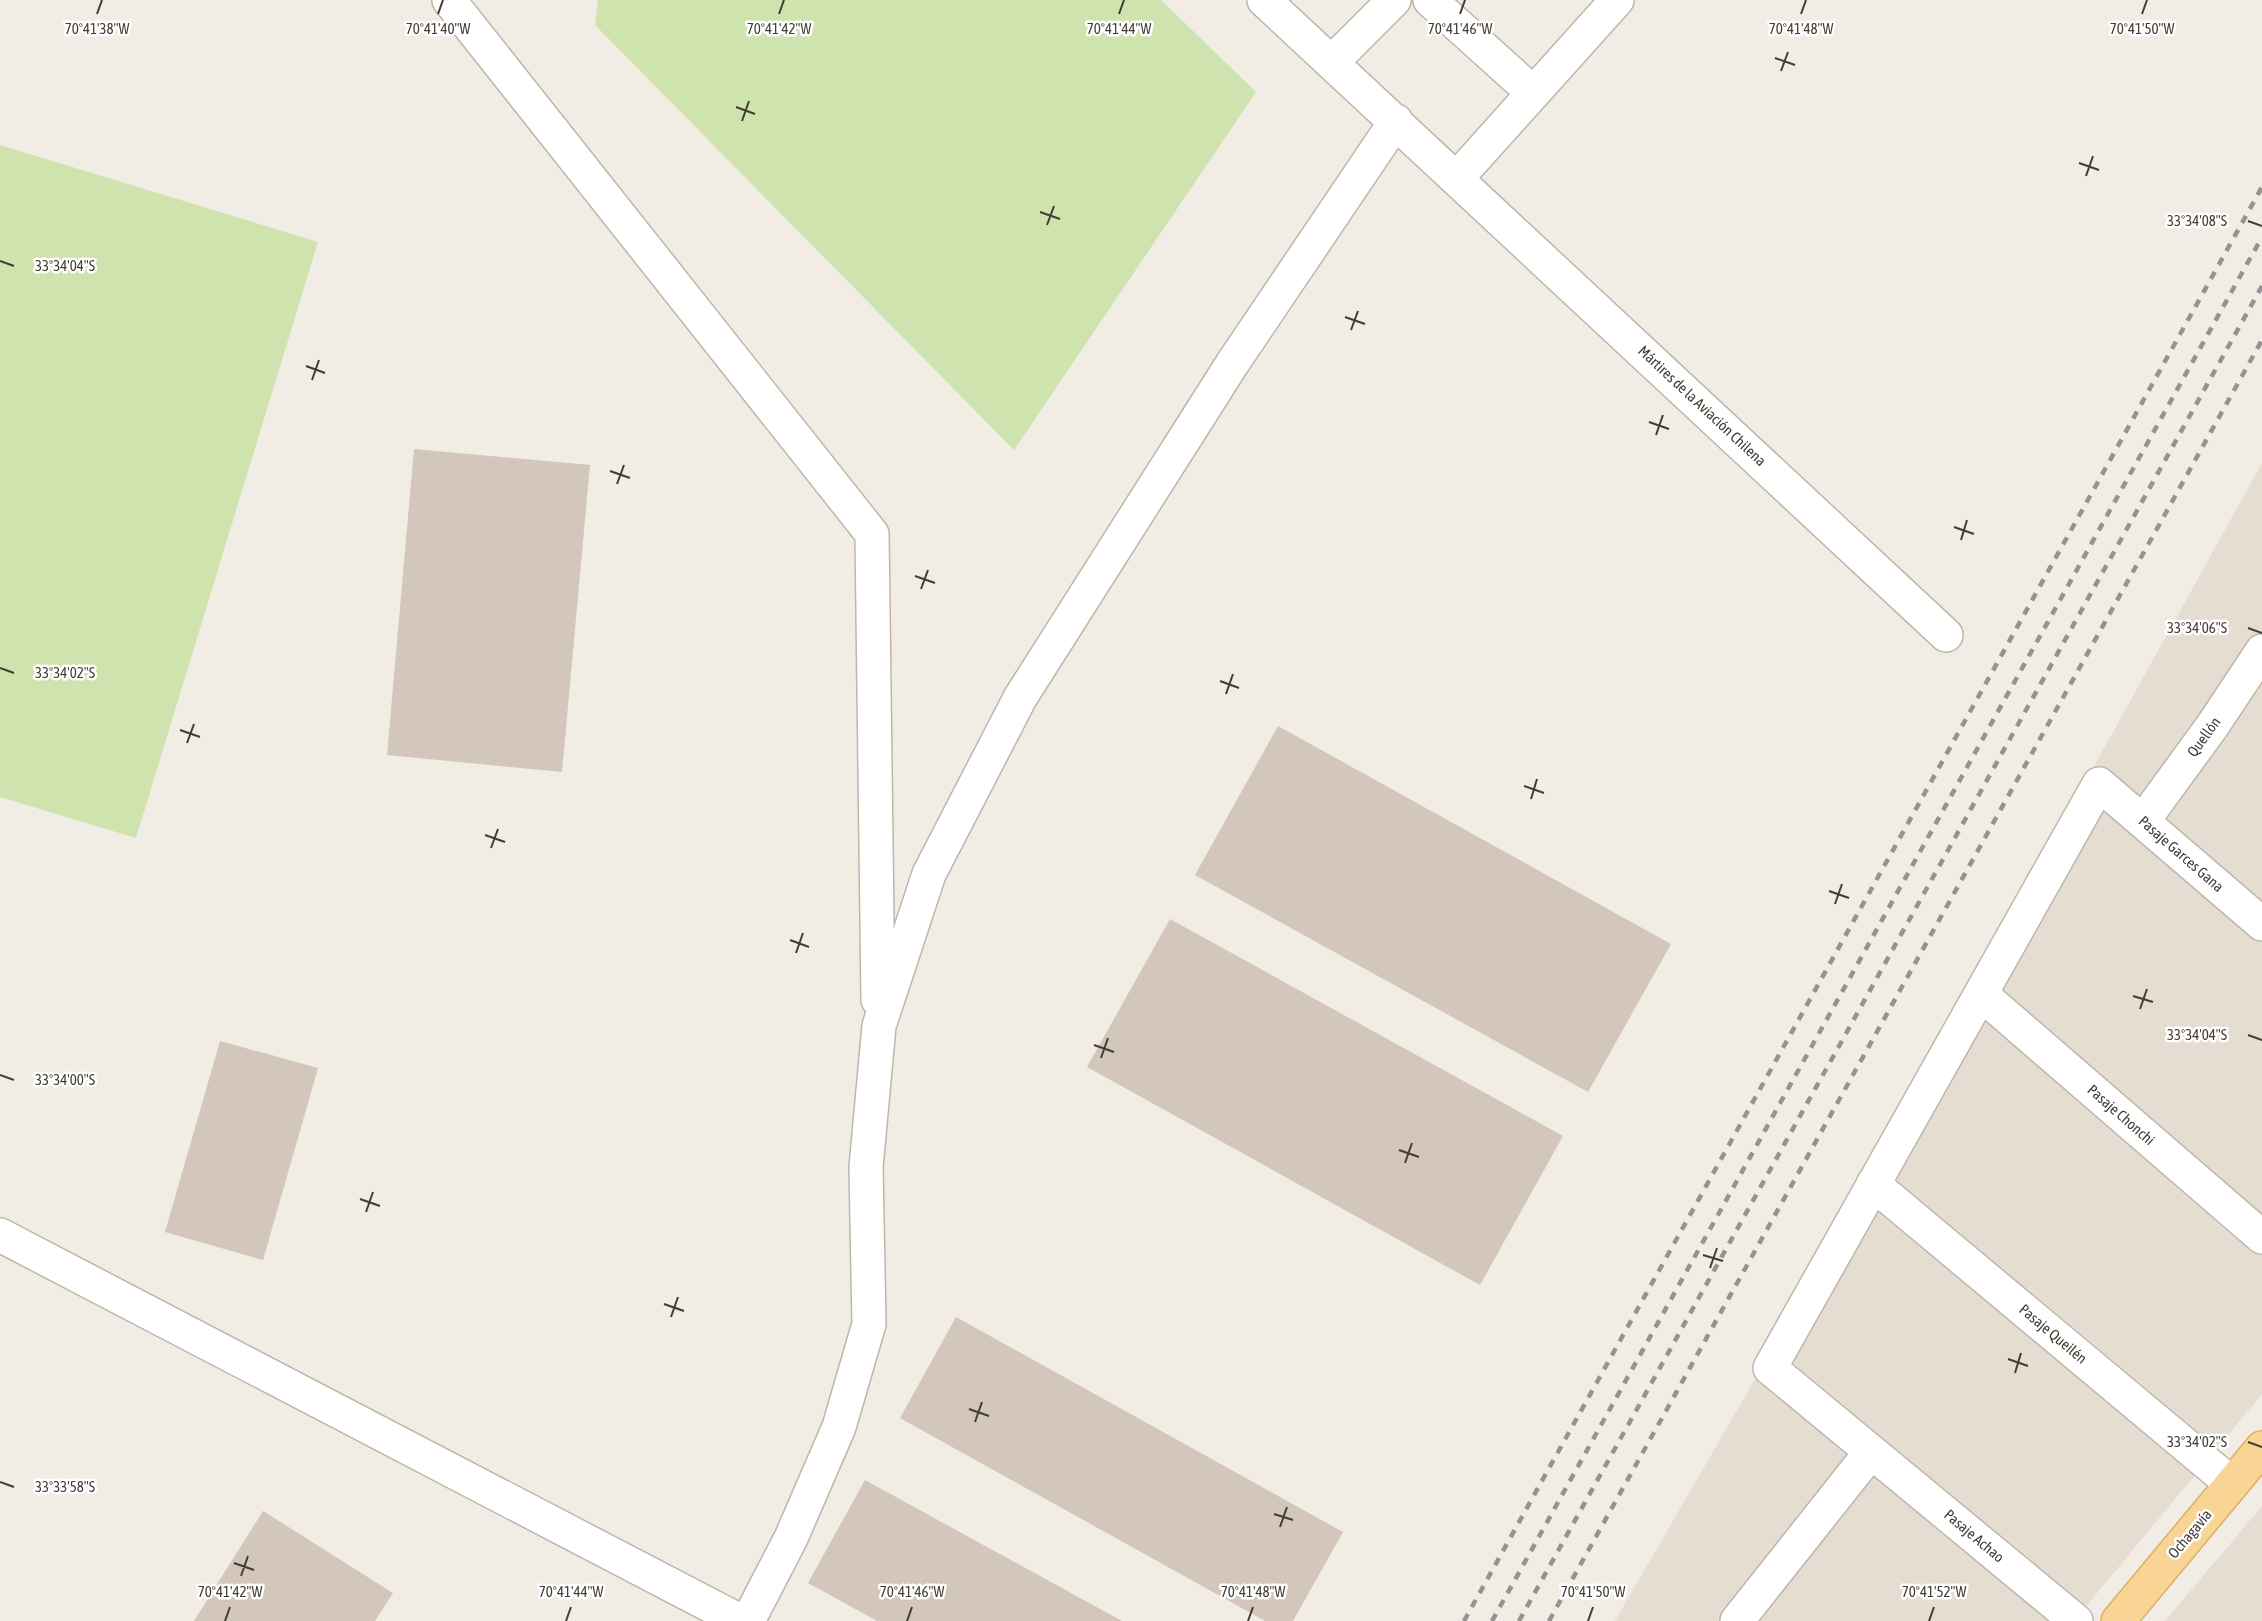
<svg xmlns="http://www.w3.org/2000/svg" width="2262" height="1621" font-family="'Asap Condensed',sans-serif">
  <rect width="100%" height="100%" fill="#f1ece4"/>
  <path fill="#e5ddd2" d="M2262 463V1394L2074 1621H1615L1743 1400Z
    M2262 1506V1621H2165Z"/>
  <path fill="#cfe3ae" d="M598 0H1161L1256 92 1014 450 595 25Z
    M0 145 318 242 136 838 0 797Z"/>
  <path fill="#d2c7ba" d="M414 449 590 465 562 772 387 755Z
    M1278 726 1671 944 1588 1092 1195 875Z
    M1170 919 1563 1136 1480 1285 1087 1067Z
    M220 1041 318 1068 263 1260 165 1232Z
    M956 1317 1343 1532 1293 1621H1265L900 1418Z
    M865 1480 1122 1621H877L808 1583Z
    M263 1511 393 1593 375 1621H194Z"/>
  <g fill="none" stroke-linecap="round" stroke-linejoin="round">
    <defs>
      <path id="minor" d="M449 0 872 534 878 1000
        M1264 0 1946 635
        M1430 0 1532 92
        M1332 62 1394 0
        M1457 178 1617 0
        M2143 821 2213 725 2262 651
        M1981 994 2262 1237
        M1873 1184 2232 1484
        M0 1235 740 1621
        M748 1621 791 1538 839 1427 869 1324 866 1167 879 1026 929 874 1020 698 1232 364 1396 121
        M1737 1621 1871 1452
        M2076 1621 1770 1368 2099 784 2262 924"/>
      <path id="major" d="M2118 1621 2262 1448"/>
    </defs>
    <use href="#minor" stroke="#bfb6aa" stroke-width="36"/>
    <use href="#major" stroke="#dcb166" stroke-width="36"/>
    <use href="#minor" stroke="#fff" stroke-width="33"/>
    <use href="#major" stroke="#f8d595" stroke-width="33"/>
    <path stroke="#939393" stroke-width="4.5" stroke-dasharray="8 8" stroke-linecap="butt" d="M1464 1621 2262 187
      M1492 1621 2262 237
      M1519 1621 2262 286
      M1549 1621 2262 340"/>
  </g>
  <path fill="none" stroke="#423c34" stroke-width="2" d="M97 14 102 0M438 14 443 0M779 14 784 0M1119 14 1124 0M1460 14 1465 0M1801 14 1806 0M2142 14 2147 0M1775 58 1795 65M1781 71 1788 52M736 107 755 114M742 121 749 101M2079 163 2099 170M2086 176 2093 156M1040 212 1060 219M2248 221 2262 226M1047 225 1054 206M0 261 14 266M1345 317 1365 324M1351 330 1358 311M306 366 325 373M312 380 319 360M1649 422 1669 429M1656 435 1663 415M610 471 630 478M617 484 624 465M1954 527 1974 534M1961 540 1967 520M915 576 935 583M921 589 928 570M2248 628 2262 633M0 668 14 673M1220 681 1239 688M1226 694 1233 674M180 730 200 737M187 743 194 724M1524 786 1544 793M1531 799 1537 779M485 835 505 842M491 848 498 829M1829 891 1849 898M1835 904 1842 884M790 940 809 947M796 953 803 933M2133 996 2153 1002M2140 1009 2147 989M2248 1035 2262 1040M1094 1045 1114 1052M1101 1058 1108 1038M0 1075 14 1080M1399 1150 1419 1157M1405 1163 1412 1143M360 1199 380 1206M366 1212 373 1192M1703 1255 1723 1261M1710 1268 1717 1248M664 1304 684 1311M671 1317 678 1297M2008 1359 2028 1366M2015 1373 2021 1353M969 1409 989 1416M975 1422 982 1402M2248 1442 2262 1447M0 1482 14 1487M1274 1514 1293 1520M1280 1527 1287 1507M234 1563 254 1570M241 1576 248 1556M225 1621 230 1607M566 1621 571 1607M907 1621 912 1607M1248 1621 1253 1607M1588 1621 1593 1607M1929 1621 1934 1607"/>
  <g text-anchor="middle" stroke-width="5" stroke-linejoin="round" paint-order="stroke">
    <g font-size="15" fill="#423c34" stroke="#fff">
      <text transform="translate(1702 406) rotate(43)" y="5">Mártires de la Aviación Chilena</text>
      <text transform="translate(2204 737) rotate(-54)" y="5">Quellón</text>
      <text transform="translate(2181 854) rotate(41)" y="5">Pasaje Garces Gana</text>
      <text transform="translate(2121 1115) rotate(41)" y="5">Pasaje Chonchi</text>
      <text transform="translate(2053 1334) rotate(40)" y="5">Pasaje Queilén</text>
      <text transform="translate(2190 1534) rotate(-50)" y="5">Ochagavía</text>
      <text transform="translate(1974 1536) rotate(40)" y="5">Pasaje Achao</text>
    </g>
  </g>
  <g font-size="15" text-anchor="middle" fill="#423c34" stroke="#fff" stroke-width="5" stroke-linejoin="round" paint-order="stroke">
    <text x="438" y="34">70°41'40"W</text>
    <text x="1119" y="34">70°41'44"W</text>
    <text x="1460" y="34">70°41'46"W</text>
    <text x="1801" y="34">70°41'48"W</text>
    <text x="2142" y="34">70°41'50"W</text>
    <text x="97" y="34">70°41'38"W</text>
    <text x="779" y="34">70°41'42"W</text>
    <text x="2197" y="226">33°34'08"S</text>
    <text x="65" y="271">33°34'04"S</text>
    <text x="2197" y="633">33°34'06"S</text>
    <text x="65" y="678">33°34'02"S</text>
    <text x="2197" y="1040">33°34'04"S</text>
    <text x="65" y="1085">33°34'00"S</text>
    <text x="2197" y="1447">33°34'02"S</text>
    <text x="65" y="1492">33°33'58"S</text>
    <text x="230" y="1597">70°41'42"W</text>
    <text x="571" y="1597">70°41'44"W</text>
    <text x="912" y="1597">70°41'46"W</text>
    <text x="1253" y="1597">70°41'48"W</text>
    <text x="1593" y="1597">70°41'50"W</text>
    <text x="1934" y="1597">70°41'52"W</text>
  </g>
</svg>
